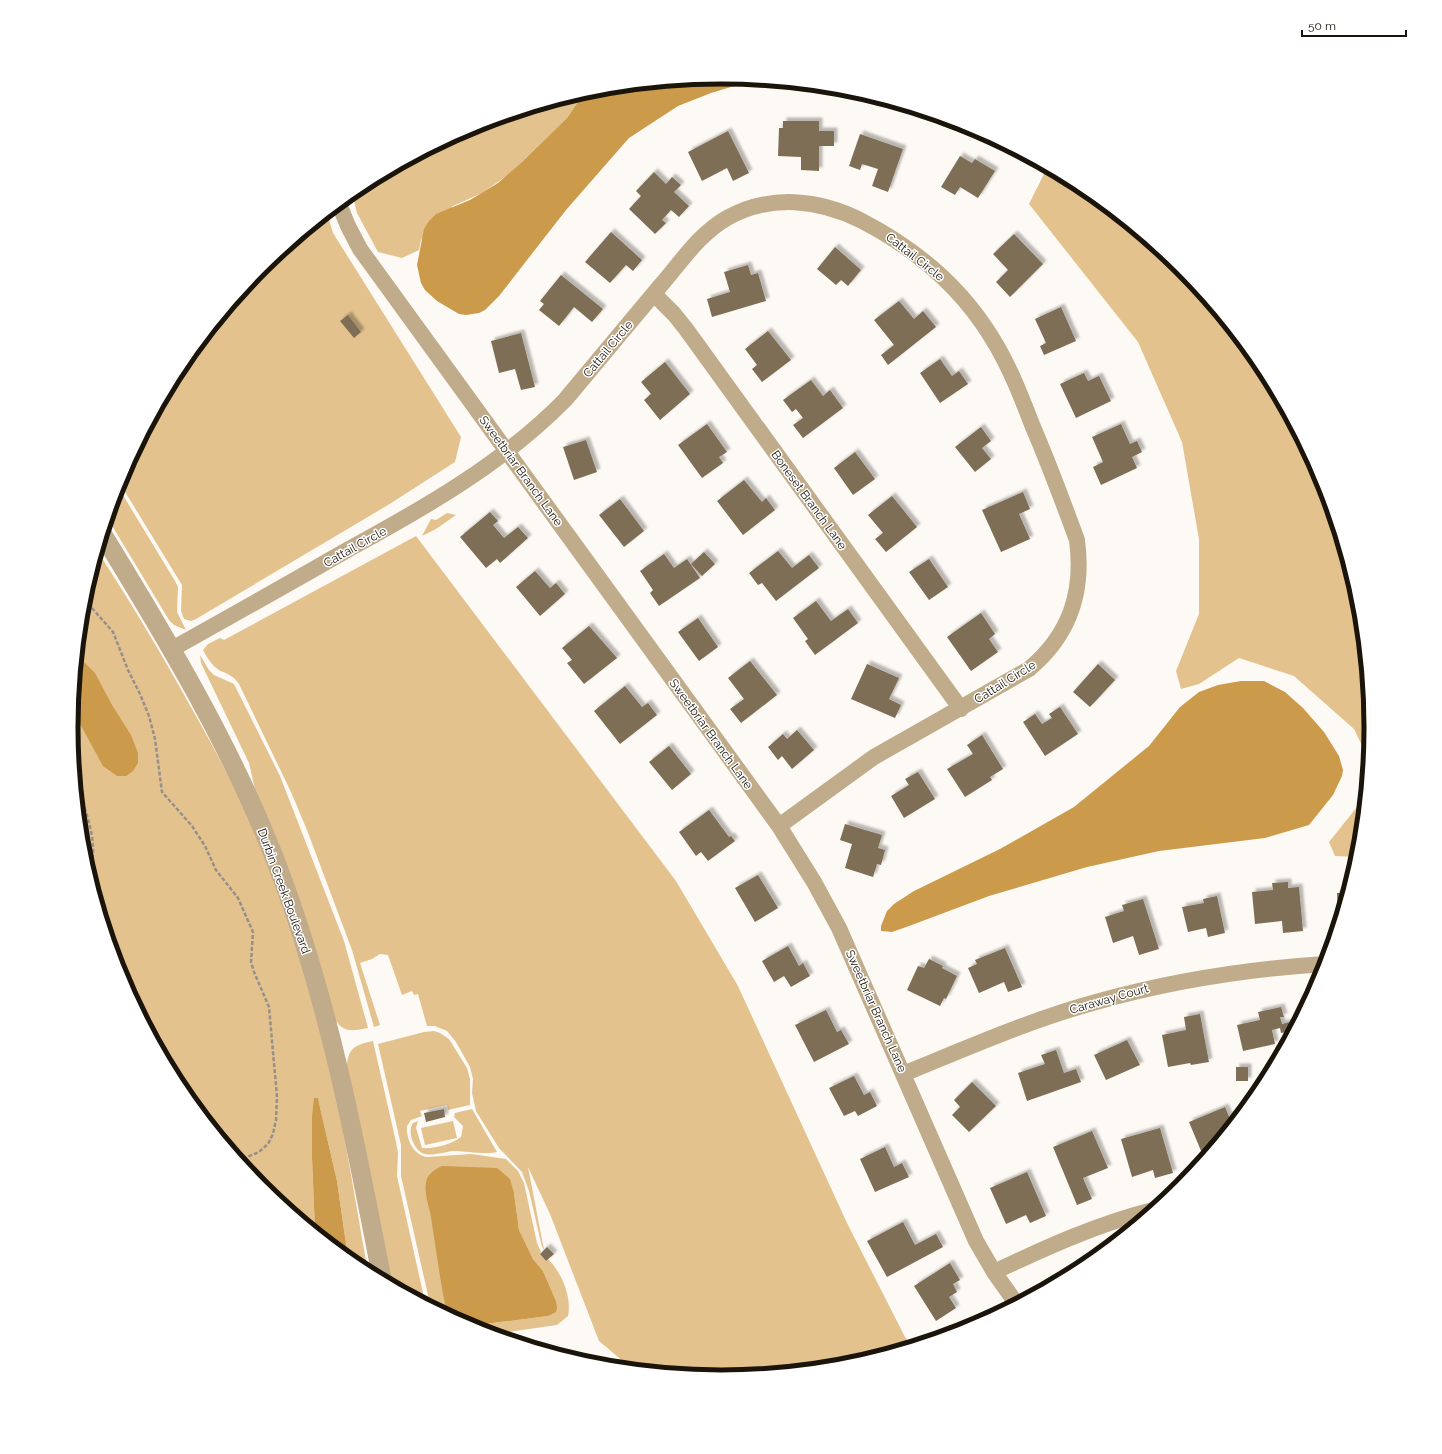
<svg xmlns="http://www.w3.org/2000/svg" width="1442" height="1454" font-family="Raleway,sans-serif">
  <defs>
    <filter id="shadow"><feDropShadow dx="3.5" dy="-3.5" stdDeviation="1" flood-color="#0004"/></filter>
  </defs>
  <rect width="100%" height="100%" fill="#fdf9f4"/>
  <path fill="#e4c28e" d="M584 93 567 118 512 172 482 193 453 206 421 240 419 250 402 258 378 252 357 213 352 193 360 186 472 126Z
    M1047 168 1082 187 1181 268 1262 366 1322 478 1359 600 1371 727 1368 758 1354 729 1294 676 1239 658 1199 684 1181 689 1176 671 1199 614V539L1182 442 1138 342 1029 204Z
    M327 213 333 233 461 437 455 462 388 505 196 619 191 621 184 619 181 611 182 585 119 482 121 478 181 366 262 267Z
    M118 487 175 581 178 587 177 612 186 630 174 625 169 620 108 519Z
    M447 513 456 515 436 529 422 536 431 519 436 520Z
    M416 536 676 881 738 986 847 1223 905 1337 911 1345 848 1365 721 1377 631 1368 599 1341 550 1214 528 1167 544 1250 542 1247 529 1191 522 1172 499 1148 476 1111 472 1093 473 1079 470 1067 456 1042 447 1031 435 1026H427L418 994 414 995 412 991 402 995 388 955 380 954 372 959 360 963 380 1025 374 1027 352 950 307 830 291 792 239 684C233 675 227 674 219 670 211 665 207 657 203 650L208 644 220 638 224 640Z
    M98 552C131 603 163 656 192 709 217 753 241 798 260 845 282 903 302 963 318 1023 341 1104 353 1189 368 1272L348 1258 337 1181 319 1103 312 1158 315 1231 261 1186 180 1088 120 976 83 854 71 727 84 600Z
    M200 655 209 670 214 675 234 684 280 776 344 941 368 1028C355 1030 345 1034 336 1021L256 794 249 763 201 663Z
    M1365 790 1357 857 1335 856 1329 842 1361 802Z
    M434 1031 440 1033 449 1039 467 1068 470 1079V1105L448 1110 447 1105 420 1111 422 1116 411 1120 407 1126C406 1139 413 1155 427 1157L471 1154 506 1159 518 1171 524 1183 537 1243 541 1252 540 1254 546 1261 548 1259C562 1273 572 1297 568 1316L557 1325 493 1334 470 1326 548 1316 556 1301 543 1271 533 1259 519 1230 514 1193 426 1195C438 1233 439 1275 447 1314L430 1304 401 1176V1145L378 1044 424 1032Z
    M373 1041 396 1142 398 1153 397 1176 425 1302 392 1285 347 1069C347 1049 354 1045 373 1041Z
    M472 1109 497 1152C486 1155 466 1151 453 1151 445 1152 430 1157 422 1153 413 1148 407 1131 413 1123L418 1121 416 1128 422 1148C435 1149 452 1144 461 1137L463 1126 454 1117 455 1113Z
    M453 1121 457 1138 425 1145 421 1128Z"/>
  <path fill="#cb9a4b" d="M721 77 754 80 711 93 678 106 629 138 566 210 499 296 485 310 479 313 466 315 459 314 437 301 425 290 421 283 417 265 424 229 429 221 436 214 470 200 498 183 521 163 567 118 584 93 594 89Z
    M78 656 95 673 112 705 131 735 138 753V763L133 771 126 776H117L103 766 73 711Z
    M1241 681H1264L1285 692 1303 708 1324 732 1339 756 1343 770 1342 776 1333 795 1309 825 1265 838 1159 851 1087 867 989 896 909 926 892 932 881 931V926L887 911 894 904 914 891 1000 849 1074 807 1149 746 1180 707 1199 692 1218 685Z
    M314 1098H318L319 1103 337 1181 348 1258 315 1231 312 1158V1117Z
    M442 1166 497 1168 510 1179 514 1193 519 1230 533 1259 543 1271 556 1301 557 1308 556 1312 548 1316 470 1326 447 1314C440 1282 436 1249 431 1217 429 1205 424 1195 426 1183 427 1174 434 1170 442 1166Z"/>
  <path fill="#7e6e55" filter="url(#shadow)" d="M783 121H819V131H834V146H819V171L801 170V157L778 156 779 128H783Z
    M728 131 749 173 733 181 727 168 702 181 688 152Z
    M860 134 903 149 888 192 872 186 878 169 862 164 860 170 849 166Z
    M960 156 972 163 975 159 995 171 978 198 960 187 955 195 941 187Z
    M654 172 666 184 672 177 681 185 674 192 689 206 679 217 671 210 662 220 666 223 655 234 629 209 641 196 636 191Z
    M611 232 642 260 633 271 626 265 610 283 585 262Z
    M1014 234 1043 264 1010 297 996 282 1008 270 993 254Z
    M835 247 861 270 848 286 841 280 836 285 817 269Z
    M748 265 751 275 758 273 766 301 712 317 707 299 730 292 724 272Z
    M561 275 603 309 592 322 574 307 559 326 539 310 544 304 540 301Z
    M899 301 914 319 923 311 936 327 888 365 881 355 894 345 874 320Z
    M1061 307 1076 341 1044 355 1040 346 1046 343 1035 319Z
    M348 315 361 332 354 338 340 321Z
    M768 331 791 360 762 382 752 369 757 365 745 349Z
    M521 333 535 387 521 390 515 369 499 373 491 341Z
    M940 359 952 376 959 371 968 384 940 403 920 373Z
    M665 362 690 394 660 420 644 400 651 394 641 382Z
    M1084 373 1088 381 1099 376 1111 401 1076 418 1060 384Z
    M811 380 823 396 830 390 843 408 803 438 793 425 803 418 796 409 792 412 783 400Z
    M707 424 727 452 719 457 723 463 702 478 678 445Z
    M1121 424 1130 444 1137 441 1142 452 1132 457 1137 468 1101 485 1093 467 1103 462 1092 437Z
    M981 427 991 441 982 448 991 459 975 472 955 447Z
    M586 440 597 472 574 480 563 447Z
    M855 452 875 479 853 495 834 468Z
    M744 480 762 502 766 498 775 510 743 535 717 501Z
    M1023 492 1030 509 1019 514 1030 539 1001 552 982 510Z
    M892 496 917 527 886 552 875 539 883 533 868 515Z
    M620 499 644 531 624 547 599 515Z
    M490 512 498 521 493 525 504 538 518 527 528 538 500 563 497 559 486 568 460 537Z
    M778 551 792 568 809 555 819 568 776 601 762 583 758 585 749 573Z
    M704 552 715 564 702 576 691 564Z
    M664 554 674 568 687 559 700 578 659 606 650 593 653 590 640 571Z
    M929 559 948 587 929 600 909 572Z
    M535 571 550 588 556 583 565 594 540 616 516 587Z
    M816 601 831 621 848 609 858 623 815 655 805 641 808 639 793 618Z
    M981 613 995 634 989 639 998 652 971 671 947 637Z
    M698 618 718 647 699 661 678 632Z
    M589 626 617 658 584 684 567 663 572 660 562 648Z
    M750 661 777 695 741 723 730 709 744 699 728 678Z
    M867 664 899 678 889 699 901 705 895 718 851 699Z
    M1098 664 1115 680 1090 707 1073 692Z
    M625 686 642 707 648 703 657 715 620 744 594 711Z
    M1060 707 1078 734 1045 756 1023 722 1035 714 1042 724 1052 718 1049 714Z
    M797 730 814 750 792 769 782 756 778 760 768 747 783 734 787 739Z
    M982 735 1003 769 990 777 992 780 965 797 947 769 973 754 967 745Z
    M669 746 691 774 672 790 649 762Z
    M918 772 935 799 904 818 891 796 909 785 905 779Z
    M709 810 729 837 731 836 735 841 708 861 701 852 696 856 679 832Z
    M845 824 882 835 878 848 885 850 881 865 877 864 873 877 845 868 852 844 840 840Z
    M758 875 778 908 755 922 735 888Z
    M1288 882V888L1299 887 1303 931 1283 933 1282 921 1255 924 1252 892 1273 890 1272 883Z
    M1337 893H1347L1338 921Z
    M1217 896 1225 933 1208 937 1206 928 1188 932 1182 907 1204 903 1203 899Z
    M1143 899 1159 949 1139 955 1133 936 1113 943 1105 917 1124 911 1122 905Z
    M788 946 799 966 803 963 810 976 791 987 784 976 774 982 762 961Z
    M1005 948 1022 987 1008 992 1004 982 979 993 968 968 977 964 975 960Z
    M929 959 943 966 942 968 957 976 946 999 944 998 940 1006 907 990 918 966 924 968Z
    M1281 1007 1284 1017H1280L1282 1024 1290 1022 1292 1031 1281 1033 1280 1028 1272 1030 1275 1044 1243 1051 1237 1025 1260 1020 1258 1012Z
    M826 1010 837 1032 841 1030 849 1044 814 1062 795 1025Z
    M1200 1014 1209 1062 1191 1065 1190 1063 1168 1067 1162 1035 1186 1030 1184 1017Z
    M1127 1040 1140 1065 1106 1080 1094 1055Z
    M1056 1050 1064 1073 1076 1069 1081 1082 1027 1101 1018 1073 1045 1064 1041 1055Z
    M1236 1067H1248V1081H1236Z
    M854 1076 864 1095 870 1092 877 1106 858 1116 855 1111 844 1116 829 1088Z
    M972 1082 996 1106 969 1132 952 1115 960 1107 954 1100Z
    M1225 1107 1232 1124 1204 1158 1189 1122Z
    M444 1109 445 1117 426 1122 424 1113Z
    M1160 1128 1173 1173 1155 1178 1153 1170 1132 1177 1121 1139Z
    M1092 1131 1108 1168 1083 1178 1092 1199 1077 1205 1053 1147Z
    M885 1147 894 1167 902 1163 909 1177 875 1192 860 1159Z
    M1027 1172 1046 1216 1030 1223 1026 1215 1006 1224 990 1188Z
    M903 1222 915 1245 936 1234 943 1247 887 1277 867 1241Z
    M547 1247 554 1254 546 1261 540 1254Z
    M950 1263 960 1280 953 1284 957 1292 949 1297 956 1308 936 1321 914 1286Z
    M1078 1267 1079 1269 1055 1282 1054 1279Z"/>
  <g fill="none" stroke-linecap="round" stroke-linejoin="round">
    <path stroke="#959089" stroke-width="2.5" stroke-dasharray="4 2" stroke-linecap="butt" d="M84 599 113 632 128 670 140 694 149 716 155 739 162 792 192 826 205 846 216 870 238 898 253 932 251 962 254 972 269 1007 277 1097 276 1120 273 1134 268 1144 259 1152 240 1160
      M77 785C86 814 100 843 89 873"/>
    <path stroke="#c0ab8a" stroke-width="16" d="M339 204 348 226 360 249 779 826 814 882 839 928 976 1241 994 1272 1016 1303
      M654 294 674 314 686 329 961 709
      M172 649C231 616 290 583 349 549 426 507 503 463 565 400 597 362 629 323 661 285 681 262 699 234 727 218 770 194 819 199 862 221 914 248 961 287 992 338 1009 365 1021 396 1033 427 1049 464 1063 502 1077 540 1084 592 1070 635 1029 669L874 757 779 826
      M903 1074C967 1048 1030 1020 1096 1002 1171 981 1247 969 1325 964
      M994 1272C1045 1248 1097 1224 1153 1210"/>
    <path stroke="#c0ab8a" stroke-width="19" d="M103 535C168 641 231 746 276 862 328 997 355 1139 382 1279"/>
  </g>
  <g text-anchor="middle" stroke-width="3" stroke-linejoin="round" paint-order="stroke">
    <g font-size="12" fill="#1a140a" stroke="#fff">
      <text transform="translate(915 257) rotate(38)" y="4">Cattail Circle</text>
      <text transform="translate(608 349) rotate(-50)" y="4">Cattail Circle</text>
      <text transform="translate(521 471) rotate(54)" y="4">Sweetbriar Branch Lane</text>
      <text transform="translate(809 500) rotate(54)" y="4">Boneset Branch Lane</text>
      <text transform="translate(355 547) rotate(-29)" y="4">Cattail Circle</text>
      <text transform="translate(1005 682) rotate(-32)" y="4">Cattail Circle</text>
      <text transform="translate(711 734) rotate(54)" y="4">Sweetbriar Branch Lane</text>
      <text transform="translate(284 891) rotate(70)" y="4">Durbin Creek Boulevard</text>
      <text transform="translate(1109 999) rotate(-16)" y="4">Caraway Court</text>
      <text transform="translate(876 1011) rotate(66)" y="4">Sweetbriar Branch Lane</text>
    </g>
  </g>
  <path d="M0 0H1442V1454H0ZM78 727a643 643 0 1 1 1286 0a643 643 0 1 1-1286 0Z" fill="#fff" fill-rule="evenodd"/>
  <path fill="none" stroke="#1a140a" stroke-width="5" d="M78 727a643 643 0 1 1 1286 0a643 643 0 1 1-1286 0Z"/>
  <path d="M1302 30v6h104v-6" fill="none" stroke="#1a140a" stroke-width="2"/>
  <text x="1308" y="30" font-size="12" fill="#1a140a" stroke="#ffffff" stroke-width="3" paint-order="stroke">50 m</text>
</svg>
